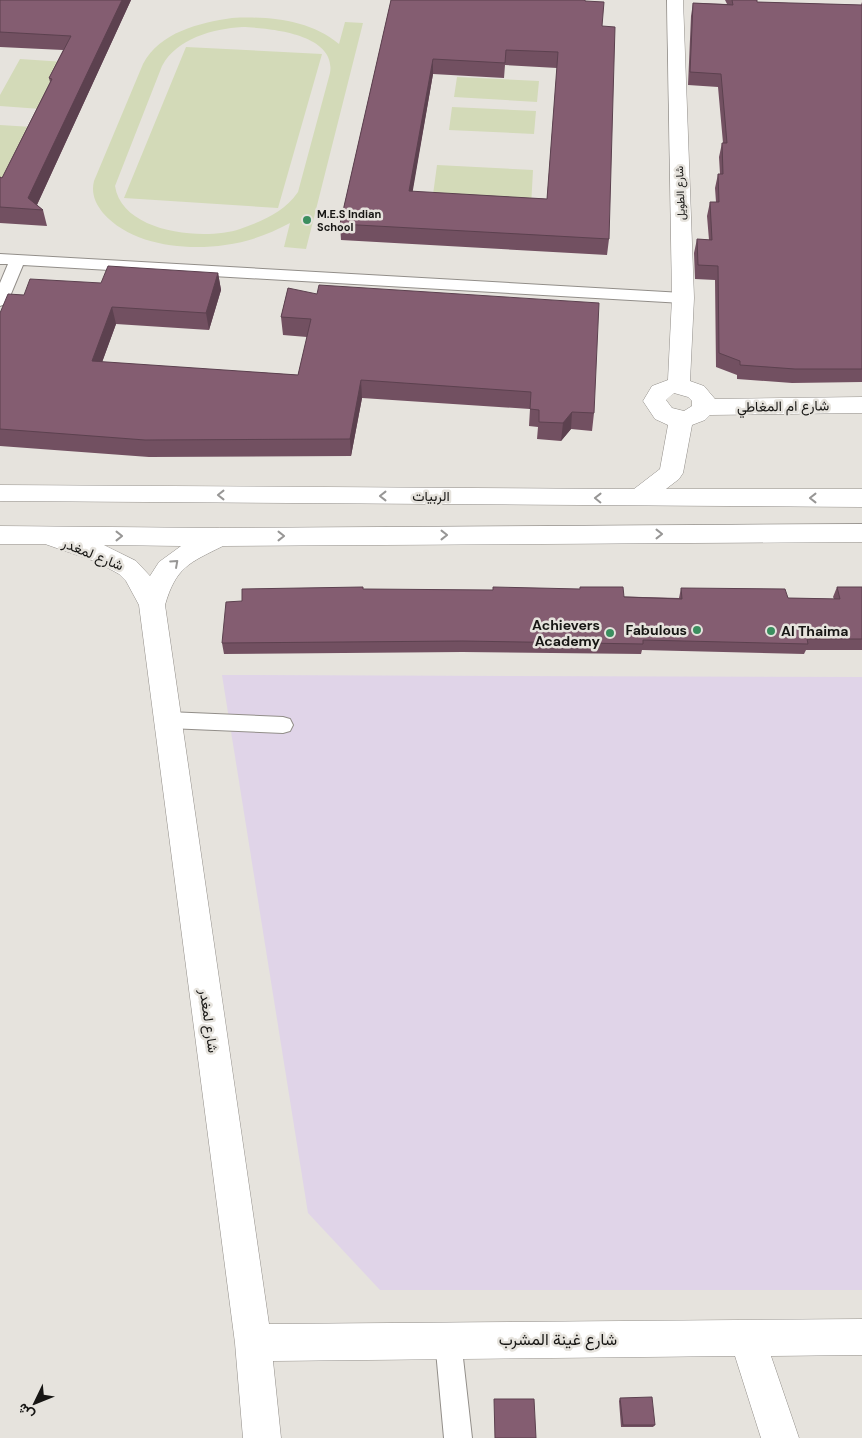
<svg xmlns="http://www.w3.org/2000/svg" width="862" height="1438" font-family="'DM Sans',Vazirmatn,sans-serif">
  <rect width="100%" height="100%" fill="#e6e3dd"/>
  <path fill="#e0d4e8" d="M222 675 862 677V1290H380L308 1213Z"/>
  <path fill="#d3dab8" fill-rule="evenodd" d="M232 18C269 16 310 20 339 44L345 22 363 23 306 249 284 247 290 223C269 234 249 242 225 245 185 251 131 245 103 213 95 203 91 193 94 181L143 64C160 32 199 23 232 18ZM242 27C267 28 337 33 330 73L298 192C284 212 263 221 240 229 204 241 122 233 115 186L162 66C177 38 213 29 242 27Z
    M186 47 322 54 278 208 124 198Z
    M20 59 65 62 41 109 0 106V95Z
    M457 77 539 81 537 102 454 97Z
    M452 107 536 111 534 134 449 130Z
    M0 125 32 127 6 179H0Z
    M437 165 533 170 531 207 432 202Z"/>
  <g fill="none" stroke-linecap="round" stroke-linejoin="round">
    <defs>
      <path id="lane" d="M0 254 683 293 688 295 691 298 688 301 683 303 23 265 8 301 5 304 0 306V283L8 264H0Z
        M168 712 283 717 290 719 293 725 290 731 283 733 168 728 161 726 158 720 161 714Z
        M448 1327 457 1331 461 1340 472 1438H444L435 1340 439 1331Z"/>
      <path id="street" d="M667 0H683L694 298 690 381 704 386 715 399 862 397V413L710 415 705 420 692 425 683 473 679 479 666 489H862V507L0 501V485L634 489 660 469 668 425 655 419 643 401 652 386 668 380 672 298ZM674 393 688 397 692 401V406L684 411 672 408 666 400Z
        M862 524V542L223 546C189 563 176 567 165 605L269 1324 862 1319V1355L771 1356 799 1438H761L735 1356 273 1361 281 1438H243L235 1343 139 605 126 581 119 574 97 562 45 544H0V526L219 528ZM104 545 181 546 159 562 150 576 136 561Z"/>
    </defs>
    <use href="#lane" stroke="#928e89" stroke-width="2"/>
    <use href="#street" stroke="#928e89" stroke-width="1"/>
    <use href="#lane" fill="#fff" fill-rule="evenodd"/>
    <use href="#street" fill="#fff" fill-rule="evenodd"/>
  </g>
  <path fill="#725061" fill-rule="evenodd" d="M0 0H131L37 205 43 210 47 226 0 223V177L2 178 50 82 49 78 63 50 0 47Z
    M391 0 602 26 609 239 607 255 341 240 340 224ZM505 65 557 68 547 199 412 192 433 74 504 78Z
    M725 0H757V2L861 5 862 2V382L792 383 737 379V375L716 367 715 280 695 279 694 253 697 239 709 240 707 216 710 202H716L715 188 718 174H720L719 157 722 143H723L718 87 688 85 691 16 693 3 727 4Z
    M218 273 221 290 209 330 116 324 102 362 298 375 307 337 283 335 281 317 288 288 594 413 592 431 571 429 561 441 537 439 538 427 529 426 530 409 362 398 351 456 149 457 0 446V313L24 295 101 283Z
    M837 587H862V650H806L804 654 642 650 641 654 462 652 224 654 222 643 242 601 363 589 679 598 681 588 788 598 834 599 833 597Z
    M620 1398 655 1425 653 1427H621L619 1401Z"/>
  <path fill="#5c414f" d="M122 0H131L35 209 28 198Z
    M433 59V74L410 207 409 191Z
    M218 273 221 290 209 330 206 313Z
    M112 307 116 324 96 379 92 361Z
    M361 380 362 398 351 456 350 439Z
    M572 412 571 429 561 441 563 423Z"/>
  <path fill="#845d71" stroke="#5c414f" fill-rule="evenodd" d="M0 0H122L28 198 43 210 0 207V177L2 178 52 79 49 78 71 36 0 32Z
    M391 0H585V1L604 2 602 26 615 27 609 239 340 224ZM506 50 558 52 547 199 409 191 433 59 505 63Z
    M732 0H757V2L862 5V369H795L740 365V361L719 353 718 266 698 265 697 239 712 240 710 202H719L718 174H723L722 143H727L721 74 690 72 693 3 733 5Z
    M108 266 218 273 206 313 112 307 92 361 298 375 311 319 281 317 288 288 317 294 319 285 599 303 594 413 572 412 563 423 539 422V410L530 409 531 392 361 380 350 439 145 440 0 429V313L8 294 24 295 30 279 101 283Z
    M363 587V589L493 590V587L580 589V587H623L624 597 682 599 681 588 785 589 788 598 840 599 837 587H862V639H807L808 644 643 640V644L462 641 222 643 226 602 242 601V589Z
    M652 1397 655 1425H623L620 1398Z
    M494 1399H534L536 1438H495Z"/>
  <defs><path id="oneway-chevron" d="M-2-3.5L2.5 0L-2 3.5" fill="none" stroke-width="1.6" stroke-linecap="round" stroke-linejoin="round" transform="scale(1.25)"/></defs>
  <g stroke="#979695">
    <use href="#oneway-chevron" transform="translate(221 495) rotate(-180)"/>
    <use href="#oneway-chevron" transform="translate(383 496) rotate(-180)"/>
    <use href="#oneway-chevron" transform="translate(598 498) rotate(-179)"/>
    <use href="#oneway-chevron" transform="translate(813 498) rotate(180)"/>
    <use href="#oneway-chevron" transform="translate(659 534)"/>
    <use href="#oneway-chevron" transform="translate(444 535)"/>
    <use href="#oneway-chevron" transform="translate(119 536)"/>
    <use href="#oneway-chevron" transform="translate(281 536)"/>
    <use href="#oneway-chevron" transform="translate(175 563) rotate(-42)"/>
  </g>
  <g fill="#3b8e5f" stroke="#e6e3dd" stroke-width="2">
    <circle cx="307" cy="220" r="5"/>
    <circle cx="697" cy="630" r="5"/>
    <circle cx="771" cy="631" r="5"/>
    <circle cx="610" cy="633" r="5"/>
  </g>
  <g text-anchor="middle" stroke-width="5" stroke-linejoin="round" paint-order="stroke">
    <g font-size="11" fill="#171614" stroke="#e6e3dd">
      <text transform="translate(680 193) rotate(-92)" y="4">شارع الطويل</text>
    </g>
    <g font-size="11" font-weight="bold" fill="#171614" stroke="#e6e3dd" text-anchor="start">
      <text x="317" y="218">M.E.S Indian<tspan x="317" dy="13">School</tspan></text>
    </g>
    <g font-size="14" fill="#171614" stroke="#e6e3dd">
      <text transform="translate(783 406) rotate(-1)" y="5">شارع ام المغاطي</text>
      <text x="431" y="501">الربيات</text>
      <text transform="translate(93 554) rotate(22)" y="5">شارع لمغدر</text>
      <text transform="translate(209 1021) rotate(82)" y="5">شارع لمغدر</text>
    </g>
    <g font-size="14" font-weight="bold" fill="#171614" stroke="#e6e3dd" text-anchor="end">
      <text x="600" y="630">Achievers<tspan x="600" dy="16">Academy</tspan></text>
      <text x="687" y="635">Fabulous</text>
      <text x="781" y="636" text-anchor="start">Al Thaima</text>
    </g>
    <g font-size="16" fill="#171614" stroke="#e6e3dd">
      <text x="558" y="1345">شارع غينة المشرب</text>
    </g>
  </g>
  <g transform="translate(35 1403) rotate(227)" stroke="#e6e3dd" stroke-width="4" paint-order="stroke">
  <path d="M0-4L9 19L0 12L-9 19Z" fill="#171614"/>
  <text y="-8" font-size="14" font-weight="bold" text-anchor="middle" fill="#171614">ش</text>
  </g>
</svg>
